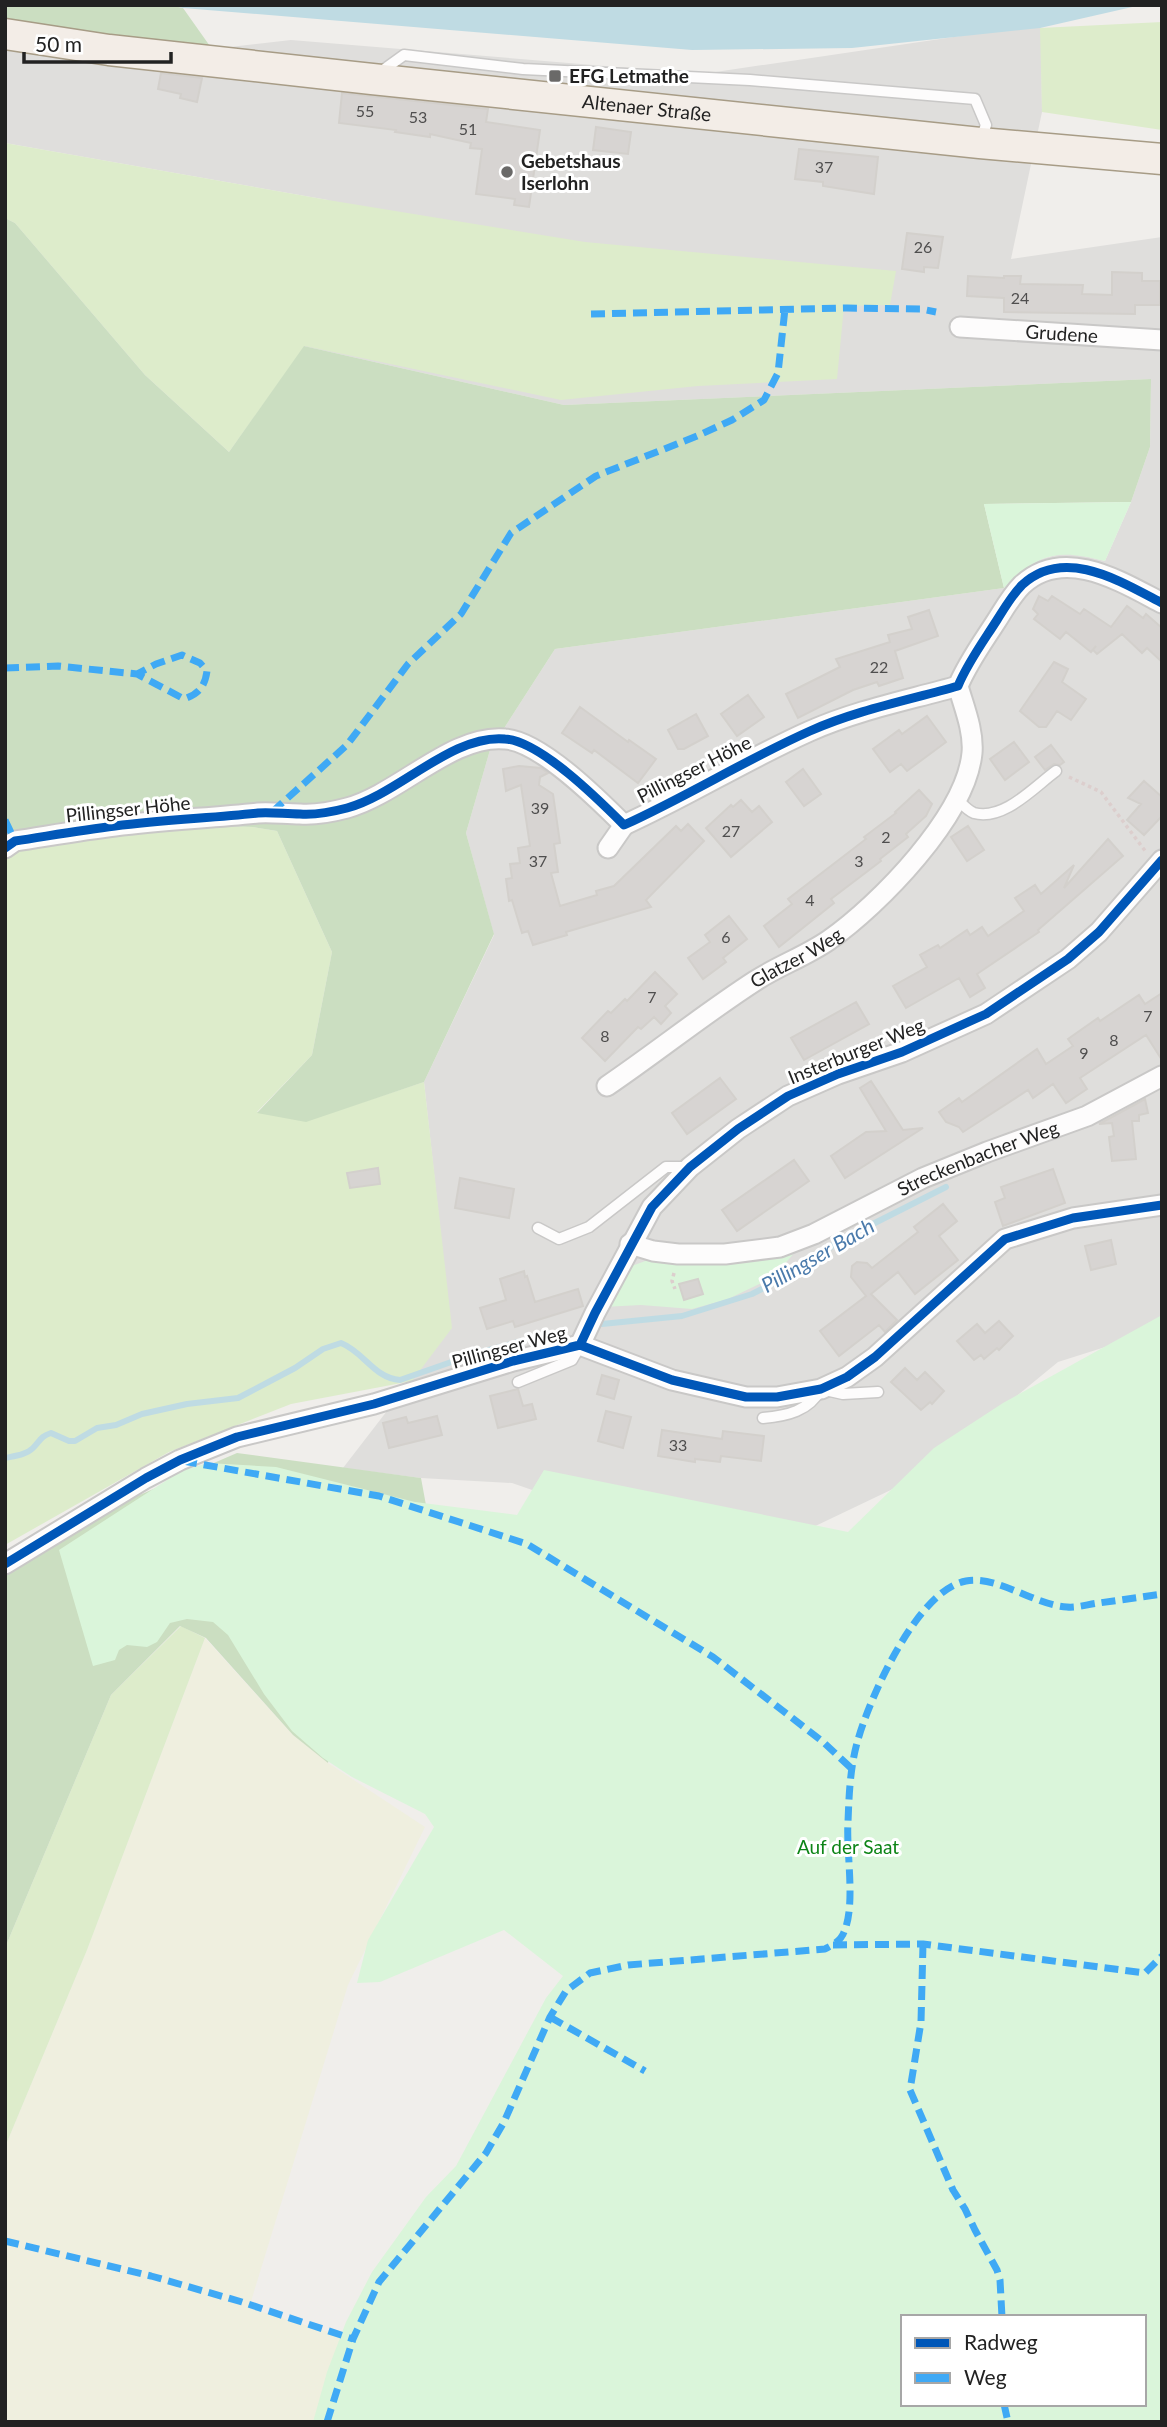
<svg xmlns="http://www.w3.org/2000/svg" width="1167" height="2427" font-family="Lato,sans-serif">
  <rect width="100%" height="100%" fill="#f0eeeb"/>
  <path fill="#dfdedc" d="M5 23 212 49 291 40 702 74 1041 24 1042 112 1011 259 1162 237V1329L1058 1362 918 1477 740 1562 512 1483 421 1478 343 1468 451 1328 424 1082 494 935 466 833 490 750 555 649 1004 588 1023 568 1041 559 1060 554H1077L1105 561 1131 502 1150 447 1151 379 564 405 304 346 328 200 5 143Z"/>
  <path fill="#efefdf" d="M205 1638 293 1735 328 1763 425 1827 348 1985 249 2308 365 2343 337 2422H5V2147L87 1950Z"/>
  <path fill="#ddeccb" d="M1162 22V130L1042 112 1040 28Z
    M5 143 328 200 585 242 896 271 890 305 844 306 837 379 698 386 561 400 305 346 229 452 145 375 15 223 5 218Z
    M123 823 253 827 277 831 332 952 312 1055 257 1112 306 1121 424 1082 452 1328 412 1381 291 1404 169 1452 5 1545V850Z
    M181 1626 205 1638 87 1950 5 2147V1948L111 1695Z"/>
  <path fill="#cbdec1" d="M5 5H169L183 8 212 49 5 23Z
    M5 218 15 223 145 375 229 452 304 346 564 405 1151 379 1150 447 1131 502 984 504 1004 588 555 649 490 750 466 833 494 934 424 1082 306 1122 257 1113 312 1055 332 952 277 831 253 827 123 823 5 850Z
    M237 1453 421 1478 428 1516 341 1682 328 1763 293 1735 206 1638 180 1626 111 1695 5 1948V1553Z"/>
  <path fill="#daf5da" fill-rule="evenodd" d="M1131 502 1105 561C1058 549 1039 552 1004 588L984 504Z
    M794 1253 774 1277 728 1299 692 1309 641 1305 603 1307 629 1267 648 1260 697 1264 747 1255Z
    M1162 1315V2422H313L327 2372 346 2322 372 2272 426 2197 456 2166 546 1998 563 1976 504 1930 380 1982 357 1983 368 1940 434 1827 425 1814 352 1777 323 1758 292 1731 264 1694 228 1635 213 1622 187 1619 170 1623 157 1642 147 1647 127 1645 119 1650 115 1660 93 1666 59 1550 181 1471 208 1463 276 1467 415 1502 517 1515 544 1470 848 1532 934 1448 1003 1403ZM903 2317H1144V2404H903Z"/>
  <path fill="#bfdbe3" d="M171 5H1141L1040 28 852 48 692 50 183 8Z"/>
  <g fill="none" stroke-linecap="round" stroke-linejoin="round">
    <path stroke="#bfdbe3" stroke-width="6" d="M602 1324 682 1316 752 1294 813 1263 834 1244 855 1233 946 1187
      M5 1458C15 1456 26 1455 33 1448 40 1441 41 1436 51 1433L69 1441H75L97 1428 116 1425 142 1414 187 1404 238 1398 295 1368 323 1349 341 1343C364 1352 374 1378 400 1380L474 1354 522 1341"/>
  </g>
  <path fill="#d7d4d2" stroke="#d3d0cc" stroke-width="2" d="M161 73 202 78 197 102 180 98 181 94 158 89Z
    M342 93 488 109 486 122 540 130 529 207 514 205 515 199 476 194 482 149 470 148 471 143 430 134V137L395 132 396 130 339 123Z
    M596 127 631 132 628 154 593 150Z
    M799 149 878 157 874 194 823 186V182L795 179Z
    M907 233 943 237 938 268 924 267V272L902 269Z
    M1112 272 1142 273V281H1160V305H1135V314L1004 312V298L967 296 968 276 1004 278V276H1021L1020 284 1083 285 1082 294 1112 295Z
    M1039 596 1048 601 1052 596 1080 614 1084 609 1111 627 1127 606 1143 618 1146 614 1162 628V662L1147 648 1142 653 1122 634 1097 654 1093 650 1096 646 1091 652 1066 632 1060 639 1034 619 1038 614 1033 609Z
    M929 610 938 636 895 651 903 678 879 686 877 682 853 690 798 718 786 694 840 667 836 659 890 642 888 635 912 629 908 617Z
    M1054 662 1068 669 1062 682 1086 699 1071 720 1057 711 1046 727H1039L1020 711Z
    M748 695 764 717 737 736 721 714Z
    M580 707 628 742 629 740 656 759 638 783 594 750 592 753 562 733Z
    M696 714 708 736 684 749H678L668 730Z
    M927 716 946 742 907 771 901 764 890 772 873 749 899 730 902 734Z
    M1014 742 1029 762 1005 780 990 759Z
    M1051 745 1064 762 1060 765 1054 764 1045 770 1035 757Z
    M519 766 541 768 548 773 540 777 539 785 553 794 560 843 554 844 558 872 551 873 560 906 597 895 596 891 614 886 676 826 681 831 688 824 704 841 646 900 651 907 566 932 567 935 533 945 528 931 522 933 512 900 509 901 506 879 512 878 510 864 520 863 518 848 530 846 521 785 506 791 503 769Z
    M803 769 821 794 804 806 786 782Z
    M1144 781 1162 797V816L1144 835 1127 820 1141 804 1128 798Z
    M919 790 932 804 926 816 906 834 908 837 880 859 881 861 831 899 834 903 779 947 764 926 792 904 788 899 866 839 864 837 896 813 895 812Z
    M741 800 752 812 759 806 772 822 731 857 706 828 731 805 733 807Z
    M968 826 984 850 967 861 951 837Z
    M1108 839 1123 856 1038 930 1039 932 977 974 985 988 970 997 959 978 906 1008 893 986 927 967 920 955 938 945 940 948 967 930 970 935 982 927 988 936 1024 911 1015 898 1035 885 1041 894 1074 865 1064 888Z
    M729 916 747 939 723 958 726 962 703 979 688 958 710 942 705 935Z
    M655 972 677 994 665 1006 671 1013 661 1024 654 1017 641 1029 638 1027 605 1061 582 1038 608 1011 611 1013 625 999 627 1001Z
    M1162 993V1060L1146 1035 1080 1078 1087 1089 1066 1103 1053 1084 1033 1098 1028 1090 963 1132 959 1127 946 1122 939 1112 959 1098 962 1102 1037 1049 1046 1064 1073 1046 1068 1039 1098 1018 1100 1021 1139 995 1145 1004Z
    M856 1002 869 1024 804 1060 791 1038Z
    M720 1078 736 1099 687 1134 672 1113Z
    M871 1081 903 1130 923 1128 845 1178 831 1156 866 1132 886 1131 860 1088Z
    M1145 1099 1148 1113 1139 1115V1121H1132L1136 1159 1112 1161 1109 1137 1114 1136 1112 1123 1099 1124Z
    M794 1160 809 1181 737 1231 722 1210Z
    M378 1168 380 1184 350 1188 347 1173Z
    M1053 1169 1065 1203 1003 1226 995 1202 1005 1198 1001 1187Z
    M460 1178 514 1189 509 1218 455 1208Z
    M943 1204 957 1221 939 1236 958 1260 915 1294 898 1272 871 1294 897 1320 885 1332 879 1325 839 1356 820 1331 866 1296 851 1277 852 1266 857 1262 867 1263 872 1268 918 1232 914 1227Z
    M1111 1240 1116 1264 1091 1270 1085 1246Z
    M524 1271 525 1277 527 1276 535 1302 578 1289 583 1306 515 1327 513 1321 487 1329 480 1308 506 1300 500 1279Z
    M698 1279 703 1294 684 1300 679 1284Z
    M999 1321 1013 1336 999 1350 997 1348 984 1359 981 1355 974 1360 957 1341 977 1324 985 1333Z
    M905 1368 917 1380 925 1372 944 1391 932 1404 930 1402 921 1410 891 1382Z
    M602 1375 619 1380 614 1399 597 1394Z
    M518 1389 523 1406 532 1404 536 1419 498 1428 490 1396Z
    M606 1411 631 1417 623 1448 598 1441Z
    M437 1416 442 1435 389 1448 383 1423 406 1417 408 1423Z
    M662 1430 722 1439 723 1431 764 1436 761 1461 721 1456 720 1462 695 1459V1462L658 1456Z"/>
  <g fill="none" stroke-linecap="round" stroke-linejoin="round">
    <defs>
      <path id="service" d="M379 73 404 55 523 69 750 80 975 99 986 125 981 139
        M957 799C962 804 968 811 974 813 1004 821 1034 787 1056 771
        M538 1228 559 1239 589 1227 666 1167H689
        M518 1382 572 1360 580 1346
        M763 1418C787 1416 809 1411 821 1389L843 1394 878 1392"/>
      <g id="minor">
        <path id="s1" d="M960 327 1162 340"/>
        <path d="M5 848 15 841C48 836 82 830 115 826 162 820 210 818 258 813 272 812 285 814 300 814 315 815 332 812 347 808 399 794 452 734 505 739 540 741 599 800 624 825 688 796 747 759 810 731 857 710 909 700 958 686 968 662 983 642 997 620 1004 609 1012 595 1022 585 1064 546 1120 581 1162 603"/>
        <path d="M608 848 624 825"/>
        <path id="s2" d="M607 1086C657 1052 704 1014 755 981 778 966 806 956 829 940 879 905 966 816 972 753 974 731 964 707 958 686"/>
        <path id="s3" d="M630 1244 653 1251 678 1254H725L780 1247 814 1234 923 1178 987 1152 1087 1116 1162 1076"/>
        <path d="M580 1345 595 1313 652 1207 690 1167 738 1129 788 1096 838 1074 902 1052 986 1014 1068 959 1099 932 1162 860"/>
        <path d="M5 1564 146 1478 180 1460 237 1437 374 1404 513 1361 580 1345 672 1380 746 1397H777L821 1389 847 1377 875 1357 1005 1239 1073 1218 1162 1205"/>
      </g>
      <g id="primary">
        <path id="s4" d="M5 34 109 50 372 79 980 143 1162 159"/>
      </g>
    </defs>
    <use href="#service" stroke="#c9c8c7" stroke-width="13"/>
    <use href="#minor" stroke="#c9c8c7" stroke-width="23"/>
    <use href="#primary" stroke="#a79c86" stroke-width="33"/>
    <path stroke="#dccecd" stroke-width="3.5" stroke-dasharray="3.5 3.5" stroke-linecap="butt" d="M1069 777 1101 792 1146 852
      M674 1273 672 1281 675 1289"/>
    <use href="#service" stroke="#fdfcfc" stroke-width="10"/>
    <use href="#minor" stroke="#fdfcfc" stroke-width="19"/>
    <use href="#primary" stroke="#f3ede7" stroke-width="30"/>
    <path stroke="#3fa9f5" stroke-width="7" stroke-dasharray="14 7" stroke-linecap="butt" d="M591 314 847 308 921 309 936 312
      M5 668 58 666 137 674 184 699C199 694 205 686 207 671L200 663 182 655 156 664 137 674
      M272 812 347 745 408 664 461 614 511 533 596 476 697 436 732 420 764 400 778 373 785 309
      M5 820 15 841
      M183 1461 379 1496 527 1544 713 1657 822 1741 851 1768
      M923 1944 921 2022 910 2090 953 2190 965 2209 975 2230 997 2270 1000 2280 1002 2317
      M833 1945 923 1944 1145 1973 1162 1956
      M550 2017 645 2071
      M5 2241 151 2276 242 2302 353 2339
      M1004 2404 1008 2422
      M327 2422 353 2339 379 2282 486 2153 504 2122 550 2017 566 1991 590 1973 628 1965 825 1949C832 1945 841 1941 844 1932 856 1905 846 1853 848 1822 849 1795 850 1769 857 1743 869 1699 917 1590 966 1581 997 1575 1034 1605 1067 1607 1077 1608 1089 1604 1099 1603 1120 1600 1141 1597 1162 1594"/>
    <defs>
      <path id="cycleway" d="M5 848 15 841C48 836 82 830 115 826 162 820 210 818 258 813 272 812 285 814 300 814 315 815 332 812 347 808 399 794 452 734 505 739 540 741 599 800 624 825 688 796 747 759 810 731 857 710 909 700 958 686 968 662 983 642 997 620 1004 609 1012 595 1022 585 1064 546 1120 581 1162 603
        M580 1345 595 1313 652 1207 690 1167 738 1129 788 1096 838 1074 902 1052 986 1014 1068 959 1099 932 1162 860
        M5 1564 146 1478 180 1460 237 1437 374 1404 513 1361 580 1345 672 1380 746 1397H777L821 1389 847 1377 875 1357 1005 1239 1073 1218 1162 1205"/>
    </defs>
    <use href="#cycleway" stroke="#fff" stroke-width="13"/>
    <use href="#cycleway" stroke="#0057b8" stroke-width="9"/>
  </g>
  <g fill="#6a6968" stroke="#fff" stroke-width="2.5">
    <rect x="548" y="69" width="14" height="14" rx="3.5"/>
    <circle cx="507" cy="172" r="7"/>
  </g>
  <g text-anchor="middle" stroke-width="6" stroke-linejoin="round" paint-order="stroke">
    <g font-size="16" fill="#4f4e4e">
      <text x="365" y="117">55</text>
      <text x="418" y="123">53</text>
      <text x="468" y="135">51</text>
      <text x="824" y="173">37</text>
      <text x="923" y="253">26</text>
      <text x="1020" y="304">24</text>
      <text x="879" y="673">22</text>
      <text x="540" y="814">39</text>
      <text x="731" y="837">27</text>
      <text x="886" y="843">2</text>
      <text x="538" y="867">37</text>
      <text x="859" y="867">3</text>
      <text x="810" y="906">4</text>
      <text x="726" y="943">6</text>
      <text x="652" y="1003">7</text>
      <text x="1148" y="1022">7</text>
      <text x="605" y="1042">8</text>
      <text x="1114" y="1046">8</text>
      <text x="1084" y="1059">9</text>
      <text x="678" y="1451">33</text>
    </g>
    <g font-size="19" font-weight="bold" fill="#222" stroke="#fff" text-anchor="start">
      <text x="569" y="83">EFG Letmathe</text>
      <text x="521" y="168">Gebetshaus<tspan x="521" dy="22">Iserlohn</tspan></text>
    </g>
    <g font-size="19" fill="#222" stroke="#fff">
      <text dy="7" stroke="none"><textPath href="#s4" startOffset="646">Altenaer Straße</textPath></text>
      <text dy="7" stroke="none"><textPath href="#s1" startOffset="102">Grudene</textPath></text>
      <text transform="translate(694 769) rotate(-27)" y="7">Pillingser Höhe</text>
      <text transform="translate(128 809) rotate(-6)" y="7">Pillingser Höhe</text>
      <text dy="7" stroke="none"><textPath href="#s2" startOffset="229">Glatzer Weg</textPath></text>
      <text transform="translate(856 1051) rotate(-22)" y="7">Insterburger Weg</text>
      <text dy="7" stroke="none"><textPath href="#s3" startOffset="369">Streckenbacher Weg</textPath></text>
      <text transform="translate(509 1347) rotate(-15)" y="7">Pillingser Weg</text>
    </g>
    <g font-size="19" fill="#0c8416" stroke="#fff">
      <text x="848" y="1854">Auf der Saat</text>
    </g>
    <g font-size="21" font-style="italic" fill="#4a7aab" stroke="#fff">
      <text transform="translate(818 1256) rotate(-30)" y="7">Pillingser Bach</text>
    </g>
  </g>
  <rect width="1167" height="2427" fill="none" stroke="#222222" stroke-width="14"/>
  <rect x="901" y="2315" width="245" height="91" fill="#ffffff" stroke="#a7a7a7" stroke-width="2"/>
  <rect x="915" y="2338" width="35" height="10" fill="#0057b8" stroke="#a7a7a7" stroke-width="2"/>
  <text x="964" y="2350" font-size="21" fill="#222222">Radweg</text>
  <rect x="915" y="2373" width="35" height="10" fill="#3fa9f5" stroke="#a7a7a7" stroke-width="2"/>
  <text x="964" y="2385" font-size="21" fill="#222222">Weg</text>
  <path d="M24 52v10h147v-10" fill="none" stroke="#222222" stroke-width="3.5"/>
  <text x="35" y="52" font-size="21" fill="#222222" stroke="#ffffff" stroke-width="5" paint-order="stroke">50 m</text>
</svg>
